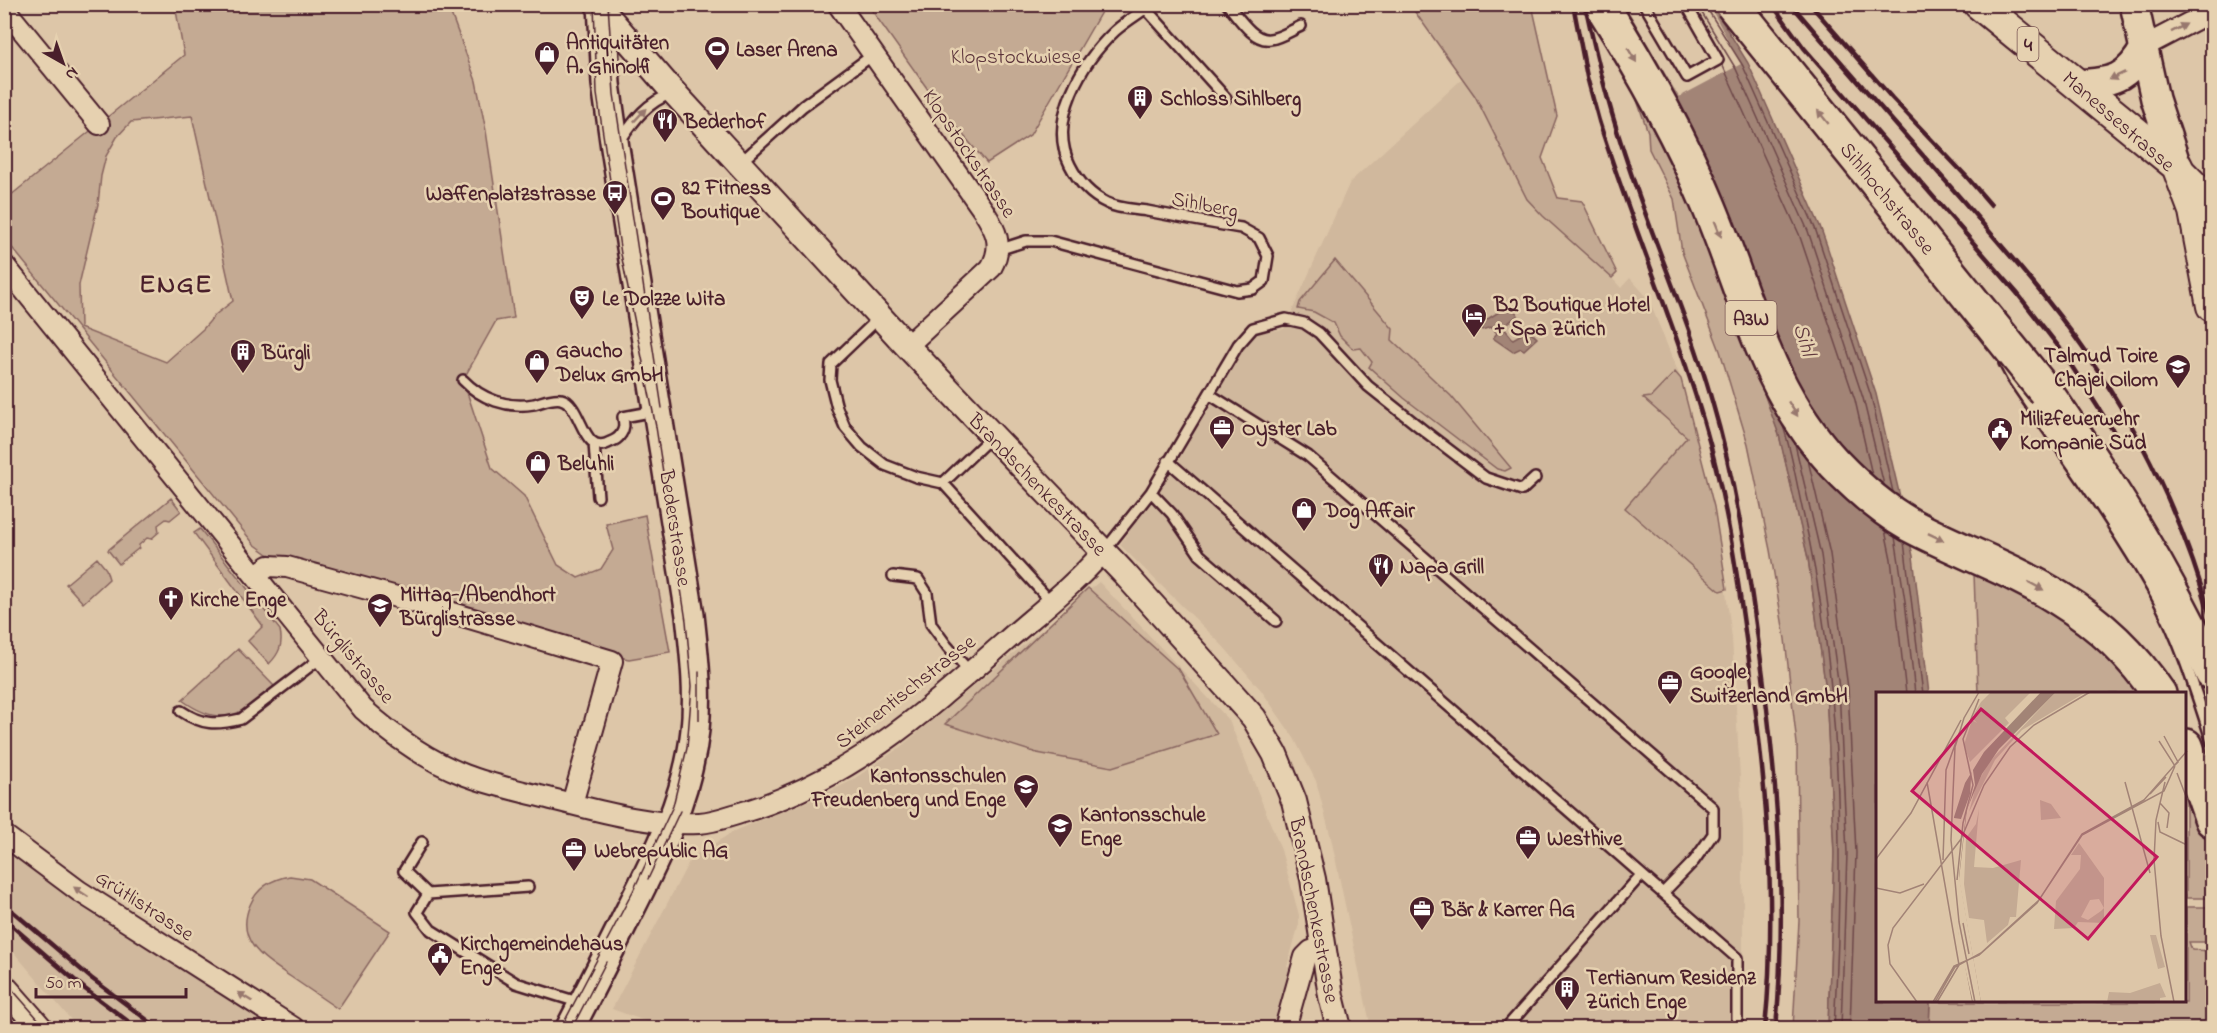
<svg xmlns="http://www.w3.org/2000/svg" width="2217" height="1033" font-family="'Indie Flower',sans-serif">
  <rect width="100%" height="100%" fill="#ddc6a8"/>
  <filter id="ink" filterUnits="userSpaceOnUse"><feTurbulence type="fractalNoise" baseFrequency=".0167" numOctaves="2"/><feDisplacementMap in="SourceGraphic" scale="12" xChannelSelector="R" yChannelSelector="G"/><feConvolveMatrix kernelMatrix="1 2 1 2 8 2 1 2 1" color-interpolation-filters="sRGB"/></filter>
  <g filter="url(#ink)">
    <path fill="#d0b89d" d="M1463 78 1475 96 1527 199 1612 278 1621 288 1630 278 1648 298 1681 379 1717 524 1732 638 1743 830V1028H1371L1331 838 1316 781 1294 738 1261 690 1223 646 1120 545 1180 458 1252 334 1284 329 1350 182Z
      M1099 582 1229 720 1281 850 1299 915V924L1287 967 1293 969 1277 1028H652L653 1024 612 1009 691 858 736 830 814 799 851 781 899 748Z
      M5 844 264 1020 258 1028H78L5 942Z"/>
    <path fill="#c4aa93" stroke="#87645f" stroke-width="1.5" fill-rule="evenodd" d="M175 5H445L450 11 476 81 486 131 514 318 496 321 463 380 492 468 524 496 558 565 578 578 601 569 613 550 606 524 645 515 670 652 629 659 619 657 268 554 254 544 5 239V200L184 55ZM192 116 233 301 215 315 203 329 166 362 80 328 79 285 98 204 101 176 106 156 117 137 131 122Z
      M868 5H1105L1030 135 987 163 946 115Z
      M1410 5H1532L1557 116 1542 158 1558 198 1582 201 1617 273 1612 278 1543 216 1527 199 1475 96Z
      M1631 83 1699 213 1779 434 1808 558 1826 690 1834 853 1828 1028H1793L1799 921 1797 744 1785 639 1770 550 1748 444 1720 351 1682 252 1674 199 1649 149 1648 132Z
      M1335 260 1393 329 1392 340 1451 396 1511 468 1505 471 1497 469 1404 398 1369 367 1372 362 1361 348 1353 349 1340 336 1334 323 1314 312 1298 309 1300 302Z
      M1675 372 1681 379 1714 507 1727 589 1720 591 1625 508 1687 437 1643 398 1651 397Z
      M171 498 181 511 170 520 166 519 158 525 159 532 151 539 147 538 139 545V548L119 564 108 550Z
      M200 529 280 630C283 644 280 653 269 664L248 641 263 626 194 533Z
      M97 558 106 569 109 579 83 603 66 584Z
      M1974 573 2054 614 2059 609 2150 694H1978Z
      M1088 588 1180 671 1217 734 1112 767 1037 753 945 724Z
      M238 649 274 686C241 716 222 729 182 700Z
      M2186 765 2212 843V897L2211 898H2186Z
      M290 876 310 879 390 931 338 1009C322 998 307 988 291 977 266 960 234 942 250 905 257 888 272 879 290 876Z
      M2186 907H2212V942H2189L2192 950 2212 951V1028H1929L1930 1002H2186Z"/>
    <path fill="#a28476" stroke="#7f5c58" stroke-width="1.5" d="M1586 5H1712L1748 63 1820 226 1827 246 1876 394 1901 501 1913 556 1929 694H1878V1002H1930L1929 1028H1828L1834 853 1826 690 1808 558 1779 435 1699 213 1653 113Z
      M1513 308 1518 315 1503 327 1513 339 1529 330 1537 338 1524 350 1521 348 1513 352 1493 338 1497 333 1491 327 1482 330 1473 320 1479 314 1486 320 1502 310Z"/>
    <path fill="#ddc6a8" d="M1625 5H1709L1741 64 1679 97Z"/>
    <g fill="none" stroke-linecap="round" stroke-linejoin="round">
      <path stroke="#6d4749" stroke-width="1.5" d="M1700 4 1702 13 1736 69 1808 231 1863 398 1884 485
        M1707 4 1708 10 1743 66 1815 228 1871 396 1893 492
        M1722 64 1799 234 1855 400 1872 475
        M1782 423C1792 451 1796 482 1803 512 1842 680 1844 857 1834 1028
        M1795 444 1821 555 1839 688 1847 853 1841 1028
        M1808 460 1830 554 1848 688 1856 853 1850 1028
        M1885 530 1891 559 1906 694
        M1895 537 1905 601 1915 694
        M1904 542 1923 694"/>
      <defs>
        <path id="service" d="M1227 4C1237 15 1253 42 1270 39 1280 38 1292 30 1301 26
          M1644 4 1687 77 1718 60 1686 4
          M1146 9 1226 98
          M620 141C635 119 647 102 673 93
          M741 162 803 106 874 54
          M998 250 1026 241H1050L1237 291 1253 289 1264 281 1268 256 1259 238 1241 228C1210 223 1178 217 1147 211 1135 209 1118 209 1107 203 1090 195 1078 181 1070 165 1047 120 1082 62 1115 31 1126 21 1140 13 1152 4
          M879 318 831 364 830 380 837 408 845 427 862 447 885 465 916 477 943 483 1051 602
          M2004 363 2012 378C2061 450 2113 520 2156 596 2181 642 2196 693 2212 742
          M463 380C481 399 508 409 534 404 542 402 553 397 561 399 582 403 582 458 610 442 615 440 618 439 621 434 625 428 624 424 623 417L655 411
          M1209 394 1308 456 1713 808V834L1694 861 1663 893
          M594 443 598 497
          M1168 461 1737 958V1028
          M943 483 991 437
          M1151 492 1172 514 1200 555 1276 621
          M1105 550 1151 492 1238 345 1253 328 1286 319 1304 323 1319 333 1368 386 1427 433 1486 478 1522 490 1535 478
          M893 576 918 579 927 593 931 624 947 646 970 672
          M181 711C202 725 216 725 241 719L322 657
          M422 842 404 871 428 894 417 912 431 930 516 983 581 1003
          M428 894 528 887
          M1506 1028 1641 875"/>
        <path id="minor" d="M838 4 983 210C996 230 1004 245 991 268L907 346
          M4 8 99 124
          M2145 46 2212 11
          M4 265 363 709C394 737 426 760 465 775 491 785 520 791 548 798 596 810 649 826 699 823 716 822 732 815 747 811 851 779 926 711 1006 641 1039 612 1074 585 1103 552
          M256 575 269 566 287 567 433 607 612 661 572 804
          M4 835 79 891 294 1028
          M1285 1028 1305 957 1311 951 1324 947"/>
        <path id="tertiary" d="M597 4 667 85 907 346 1123 572 1254 718 1275 754 1294 801 1313 879 1331 996 1339 1028
          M2179 167 2212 200
          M4 987 40 1028"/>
        <path id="secondary" d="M2134 4 2155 99 2177 166
          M2077 84C2111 82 2128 80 2145 46
          M570 1028C590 990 609 952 628 914 658 855 688 796 695 730 699 692 694 653 690 615L615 148 606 84 602 4"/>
        <path id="primary" d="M1979 4 2177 166 2194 211 2212 306"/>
        <path id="motorway" d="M1601 4C1642 69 1679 134 1708 204 1747 296 1764 388 1835 464 1857 487 1882 509 1910 525 1959 551 2013 569 2060 599 2099 623 2133 655 2159 694
          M2045 391C2108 482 2166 572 2212 673
          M2186 746 2212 820"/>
      </defs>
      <use href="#service" stroke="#4a1f2b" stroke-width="14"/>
      <use href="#minor" stroke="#4a1f2b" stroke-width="24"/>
      <use href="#tertiary" stroke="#4a1f2b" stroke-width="28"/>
      <use href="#secondary" stroke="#4a1f2b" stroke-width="32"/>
      <use href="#primary" stroke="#4a1f2b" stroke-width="34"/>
      <use href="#motorway" stroke="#4a1f2b" stroke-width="38"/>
      <use href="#service" stroke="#e6d1b0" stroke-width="9"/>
      <use href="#minor" stroke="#e6d1b0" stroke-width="20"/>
      <use href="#tertiary" stroke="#e6d1b0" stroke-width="24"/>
      <use href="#secondary" stroke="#e6d1b0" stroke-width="27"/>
      <use href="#primary" stroke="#e6d1b0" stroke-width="30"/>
      <use href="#motorway" stroke="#e6d1b0" stroke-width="33"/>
      <path stroke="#4a1f2b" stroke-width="1.5" d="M608 4 614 94 662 408
        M699 720V672
        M648 879 680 811
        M4 980 46 1028
        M561 1028 633 891 673 806 687 748 692 686 686 621 656 427 621 254 597 94 594 4
        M572 1028 606 962"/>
      <path stroke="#4a1f2b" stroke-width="4.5" d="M1573 4 1587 77 1599 121C1631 224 1675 323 1705 426 1726 498 1737 572 1747 646 1765 771 1778 902 1765 1028
        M1585 4C1595 51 1606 97 1621 143 1648 230 1687 313 1712 401 1735 479 1747 559 1758 639 1776 767 1788 899 1776 1028
        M1772 4 1804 48 2017 293 2062 351 2117 437
        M1791 4C1848 71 1906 136 1964 202 2011 257 2060 311 2099 372 2149 449 2188 534 2212 623
        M1810 4 1892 98 1966 176 1991 205
        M4 904 91 978 158 1028
        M4 919 85 989 137 1028"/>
      <defs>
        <path id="motorway-bridge" d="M1732 4 2045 391"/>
      </defs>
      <use href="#motorway-bridge" stroke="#4a1f2b" stroke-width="38" stroke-linecap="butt"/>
      <use href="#motorway-bridge" stroke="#e6d1b0" stroke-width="33"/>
    </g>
    <defs><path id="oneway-solid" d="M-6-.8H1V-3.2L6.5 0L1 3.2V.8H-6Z" transform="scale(1.5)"/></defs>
    <g fill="#98786e">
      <use href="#oneway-solid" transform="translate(2179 28) rotate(-27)"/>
      <use href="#oneway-solid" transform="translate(1632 55) rotate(59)"/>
      <use href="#oneway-solid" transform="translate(2117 76) rotate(154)"/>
      <use href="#oneway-solid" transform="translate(640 115) rotate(-47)"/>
      <use href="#oneway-solid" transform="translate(1823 117) rotate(-129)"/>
      <use href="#oneway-solid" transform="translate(1718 229) rotate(68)"/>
      <use href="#oneway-solid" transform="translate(1793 409) rotate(57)"/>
      <use href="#oneway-solid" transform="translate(1936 537) rotate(26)"/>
      <use href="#oneway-solid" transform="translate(2036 586) rotate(28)"/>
      <use href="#oneway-solid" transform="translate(81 892) rotate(-146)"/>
      <use href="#oneway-solid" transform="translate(245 997) rotate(-148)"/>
    </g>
  </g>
  <defs>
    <symbol id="stadium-pin" viewBox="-11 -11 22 30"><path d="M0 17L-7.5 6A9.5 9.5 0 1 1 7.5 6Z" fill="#4a1f2b" stroke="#e6d1b0"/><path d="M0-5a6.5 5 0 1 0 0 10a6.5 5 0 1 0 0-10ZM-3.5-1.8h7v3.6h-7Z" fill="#fff"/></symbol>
    <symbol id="shop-pin" viewBox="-11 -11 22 30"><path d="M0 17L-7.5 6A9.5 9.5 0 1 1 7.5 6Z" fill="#4a1f2b" stroke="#e6d1b0"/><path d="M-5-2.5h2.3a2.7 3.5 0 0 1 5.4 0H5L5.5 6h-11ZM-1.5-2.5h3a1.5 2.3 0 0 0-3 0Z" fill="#fff"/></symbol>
    <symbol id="building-pin" viewBox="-11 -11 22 30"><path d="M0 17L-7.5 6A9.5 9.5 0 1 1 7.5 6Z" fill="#4a1f2b" stroke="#e6d1b0"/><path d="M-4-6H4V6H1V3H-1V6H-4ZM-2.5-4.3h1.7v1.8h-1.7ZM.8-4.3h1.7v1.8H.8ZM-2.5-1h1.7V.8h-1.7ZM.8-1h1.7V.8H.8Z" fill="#fff"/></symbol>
    <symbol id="restaurant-pin" viewBox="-11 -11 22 30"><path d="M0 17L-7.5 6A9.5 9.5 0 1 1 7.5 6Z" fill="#4a1f2b" stroke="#e6d1b0"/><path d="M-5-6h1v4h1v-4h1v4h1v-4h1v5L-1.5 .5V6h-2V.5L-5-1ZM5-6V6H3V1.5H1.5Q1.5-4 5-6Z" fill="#fff"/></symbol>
    <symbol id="bus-pin" viewBox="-11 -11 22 30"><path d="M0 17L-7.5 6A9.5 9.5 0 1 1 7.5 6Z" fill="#4a1f2b" stroke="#e6d1b0"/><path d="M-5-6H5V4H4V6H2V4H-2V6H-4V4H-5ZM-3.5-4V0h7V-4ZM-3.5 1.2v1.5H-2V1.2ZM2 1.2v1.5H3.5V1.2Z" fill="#fff"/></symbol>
    <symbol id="theatre-pin" viewBox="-11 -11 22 30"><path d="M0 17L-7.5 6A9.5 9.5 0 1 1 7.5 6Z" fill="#4a1f2b" stroke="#e6d1b0"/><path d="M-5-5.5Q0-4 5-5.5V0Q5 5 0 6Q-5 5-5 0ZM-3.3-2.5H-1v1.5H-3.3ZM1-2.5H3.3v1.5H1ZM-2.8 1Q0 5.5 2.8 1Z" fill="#fff"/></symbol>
    <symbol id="hotel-pin" viewBox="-11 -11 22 30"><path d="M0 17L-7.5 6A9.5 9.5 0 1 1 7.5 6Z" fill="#4a1f2b" stroke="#e6d1b0"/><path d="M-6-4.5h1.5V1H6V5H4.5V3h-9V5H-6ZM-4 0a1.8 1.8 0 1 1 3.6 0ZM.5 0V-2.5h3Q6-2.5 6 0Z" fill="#fff"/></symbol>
    <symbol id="school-pin" viewBox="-11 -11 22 30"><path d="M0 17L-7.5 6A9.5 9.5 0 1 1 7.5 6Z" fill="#4a1f2b" stroke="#e6d1b0"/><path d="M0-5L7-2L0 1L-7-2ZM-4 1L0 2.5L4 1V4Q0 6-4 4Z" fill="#fff"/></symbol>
    <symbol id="office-pin" viewBox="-11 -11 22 30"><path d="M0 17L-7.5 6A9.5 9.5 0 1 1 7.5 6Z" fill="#4a1f2b" stroke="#e6d1b0"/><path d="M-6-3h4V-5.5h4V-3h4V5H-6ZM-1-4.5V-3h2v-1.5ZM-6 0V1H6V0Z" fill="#fff"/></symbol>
    <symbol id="civic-pin" viewBox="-11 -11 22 30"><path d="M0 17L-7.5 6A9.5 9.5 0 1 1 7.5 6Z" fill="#4a1f2b" stroke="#e6d1b0"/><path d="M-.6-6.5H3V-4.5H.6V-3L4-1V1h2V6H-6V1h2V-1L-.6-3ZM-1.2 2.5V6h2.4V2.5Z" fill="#fff"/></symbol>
    <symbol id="church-pin" viewBox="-11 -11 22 30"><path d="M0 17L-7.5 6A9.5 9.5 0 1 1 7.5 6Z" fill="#4a1f2b" stroke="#e6d1b0"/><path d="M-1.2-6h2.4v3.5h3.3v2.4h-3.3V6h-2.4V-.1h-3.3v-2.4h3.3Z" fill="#fff"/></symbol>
  </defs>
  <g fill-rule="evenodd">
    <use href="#stadium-pin" x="702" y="34" width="30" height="40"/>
    <use href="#shop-pin" x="532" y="39" width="30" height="40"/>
    <use href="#building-pin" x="1125" y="83" width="30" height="40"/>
    <use href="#restaurant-pin" x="650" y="106" width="30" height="40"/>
    <use href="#bus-pin" x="600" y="178" width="30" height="40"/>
    <use href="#stadium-pin" x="648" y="184" width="30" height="40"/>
    <use href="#theatre-pin" x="567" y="283" width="30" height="40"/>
    <use href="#hotel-pin" x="1459" y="301" width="30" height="40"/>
    <use href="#building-pin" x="228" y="337" width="30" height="40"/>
    <use href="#shop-pin" x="522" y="347" width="30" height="40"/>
    <use href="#school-pin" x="2163" y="352" width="30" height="40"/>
    <use href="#office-pin" x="1207" y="413" width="30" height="40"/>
    <use href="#civic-pin" x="1985" y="415" width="30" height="40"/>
    <use href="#shop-pin" x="523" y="448" width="30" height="40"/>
    <use href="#shop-pin" x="1289" y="495" width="30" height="40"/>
    <use href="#restaurant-pin" x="1366" y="551" width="30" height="40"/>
    <use href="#church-pin" x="156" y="584" width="30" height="40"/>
    <use href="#school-pin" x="365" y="591" width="30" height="40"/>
    <use href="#office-pin" x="1655" y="668" width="30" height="40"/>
    <use href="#school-pin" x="1011" y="772" width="30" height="40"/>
    <use href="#school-pin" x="1045" y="811" width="30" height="40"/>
    <use href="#office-pin" x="1513" y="823" width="30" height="40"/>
    <use href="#office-pin" x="559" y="835" width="30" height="40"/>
    <use href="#office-pin" x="1407" y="894" width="30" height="40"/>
    <use href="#civic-pin" x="425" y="940" width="30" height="40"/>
    <use href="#building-pin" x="1552" y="974" width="30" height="40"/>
  </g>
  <g text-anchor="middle" stroke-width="5" stroke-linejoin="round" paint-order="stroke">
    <g fill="#e6d1b0" stroke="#795453" stroke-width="1.5">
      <rect x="2017.5" y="27" width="21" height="34" rx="4.5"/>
      <rect x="1725.5" y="301" width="51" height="34" rx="4.5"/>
    </g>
    <g font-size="20" font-weight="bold" fill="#4a1f2b">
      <text x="2028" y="51">4</text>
      <text x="1751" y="325">A3W</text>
    </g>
    <g font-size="21" font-weight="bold" fill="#4a1f2b" stroke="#e6d1b0" text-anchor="start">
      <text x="566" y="49">Antiquitäten<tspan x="566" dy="24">A. Ghinolfi</tspan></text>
      <text x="736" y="56">Laser Arena</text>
      <text x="1160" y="105">Schloss Sihlberg</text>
      <text x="684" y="128">Bederhof</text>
      <text x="682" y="194">82 Fitness<tspan x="682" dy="24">Boutique</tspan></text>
      <text x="596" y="200" text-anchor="end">Waffenplatzstrasse</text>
      <text x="602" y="305">Le Dolzze Wita</text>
      <text x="1494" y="311">B2 Boutique Hotel<tspan x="1494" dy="24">+ Spa Zürich</tspan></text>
      <text x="556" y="357">Gaucho<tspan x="556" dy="24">Delux GmbH</tspan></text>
      <text x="262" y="359">Bürgli</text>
      <text x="2158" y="362" text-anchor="end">Talmud Toire<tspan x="2158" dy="24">Chajei Oilom</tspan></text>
      <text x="2020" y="425">Milizfeuerwehr<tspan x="2020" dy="24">Kompanie Süd</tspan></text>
      <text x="1242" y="435">Oyster Lab</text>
      <text x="558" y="470">Beluhli</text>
      <text x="1324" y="517">Dog Affair</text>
      <text x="1400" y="573">Napa Grill</text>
      <text x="400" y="601">Mittag-/Abendhort<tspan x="400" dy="24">Bürglistrasse</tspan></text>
      <text x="190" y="606">Kirche Enge</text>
      <text x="1690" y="678">Google<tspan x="1690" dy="24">Switzerland GmbH</tspan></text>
      <text x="1006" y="782" text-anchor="end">Kantonsschulen<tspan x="1006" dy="24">Freudenberg und Enge</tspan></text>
      <text x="1080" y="821">Kantonsschule<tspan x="1080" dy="24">Enge</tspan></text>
      <text x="1547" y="845">Westhive</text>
      <text x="594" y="857">Webrepublic AG</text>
      <text x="1442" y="916">Bär &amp; Karrer AG</text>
      <text x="460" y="950">Kirchgemeindehaus<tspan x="460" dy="24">Enge</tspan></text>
      <text x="1586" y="984">Tertianum Residenz<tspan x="1586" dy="24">Zürich Enge</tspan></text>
    </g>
    <g font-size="21" fill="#5c343b" stroke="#e6d1b0">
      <text x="1016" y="63">Klopstockwiese</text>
    </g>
    <g font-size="21" fill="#4a1f2b" stroke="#e6d1b0">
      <text transform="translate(2119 121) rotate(41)" y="7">Manessestrasse</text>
      <text transform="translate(970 153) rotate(56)" y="7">Klopstockstrasse</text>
      <text transform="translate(1888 198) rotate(51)" y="7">Sihlhochstrasse</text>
      <text transform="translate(1205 204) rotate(11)" y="7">Sihlberg</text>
      <text transform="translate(1038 484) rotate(46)" y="7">Brandschenkestrasse</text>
      <text transform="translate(676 528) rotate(81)" y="7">Bederstrasse</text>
      <text transform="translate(354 656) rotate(50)" y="7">Bürglistrasse</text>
      <text transform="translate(905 691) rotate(-38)" y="7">Steinentischstrasse</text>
      <text transform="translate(145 905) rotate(33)" y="7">Grütlistrasse</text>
      <text transform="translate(1315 910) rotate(79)" y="7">Brandschenkestrasse</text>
    </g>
    <g font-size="22" font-style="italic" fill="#60383e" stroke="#e6d1b0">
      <text transform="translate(1806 339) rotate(74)" y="8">Sihl</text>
    </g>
    <g font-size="27" font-weight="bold" letter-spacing="1.5" fill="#4a1f2b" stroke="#e6d1b0">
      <text x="176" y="292">ENGE</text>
    </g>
  </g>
  <g transform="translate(1876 692)">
    <rect width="310" height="310" fill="#ddc6a8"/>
    <path d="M115 0H155L129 26 133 31 94 70 88 53 96 28 101 31 97 27 98 24 101 26 98 22 105 10ZM180 0H210L146 38 119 68 93 120 100 94 113 70ZM164 108 175 112 185 126 165 128ZM103 117 98 175 117 176 145 168 140 225H134L132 233 111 251 108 228 93 226 88 192 90 146 100 132ZM203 151 228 186V231L202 230 198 236 178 237 180 209 204 177 205 163H195ZM223 207 228 216 225 219 212 228 205 225 214 208ZM274 243H280L289 275 282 277ZM284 291 290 305 284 306V310H231L233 300 254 301Z" fill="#c4aa93" fill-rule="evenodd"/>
    <path d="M165 0H180L123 57 106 82 91 117 83 187 105 310H96L82 238 78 125 89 91 108 60Z" fill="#a28476"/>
    <path d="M96 71 99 93 90 121 83 184 105 310H97L89 276 87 279 73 169 74 135 78 126 85 127 94 102Z" fill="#ddc6a8"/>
    <path fill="none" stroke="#a28376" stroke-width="1.5" d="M288 44 302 70 297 75M283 49 299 74M301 81 311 107M51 90 83 273M249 90 274 181M289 90 280 128 278 168 285 244 298 310M274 102 290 85M284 111 293 121 291 136M282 130 284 140 311 153M0 167 35 121 85 28M67 168 70 78 85 36M81 188 87 131 97 93 87 47 103 7M0 196 24 201 48 192M87 231 93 262M41 310 14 272 12 253 17 236 85 147 108 93 134 55 158 33 214 0M57 310 78 274 103 263 161 211 206 143 288 99 299 74M59 310 79 275 105 261 163 208 206 142 268 108 311 59M61 310 83 273M99 310 83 230 75 148 79 55 88 26 103 0"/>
    <path fill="#c2185b" fill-opacity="0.15" stroke="#c2185b" stroke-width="3" d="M105 17 281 165 212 247 36 99Z"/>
    <rect width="310" height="310" fill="none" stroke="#4a1f2b" stroke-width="3"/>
  </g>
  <rect width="2217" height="1033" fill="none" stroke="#e6d1b0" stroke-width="24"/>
  <rect x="12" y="12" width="2193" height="1009" fill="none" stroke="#4a1f2b" stroke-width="2" filter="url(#ink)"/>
  <g transform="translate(63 63) rotate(140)" stroke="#e6d1b0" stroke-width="4.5" paint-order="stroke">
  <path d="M0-4.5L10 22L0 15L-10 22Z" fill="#4a1f2b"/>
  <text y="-9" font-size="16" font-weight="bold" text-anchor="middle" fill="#4a1f2b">N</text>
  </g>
  <path d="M36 988v9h150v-9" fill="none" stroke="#4a1f2b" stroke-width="3"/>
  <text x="45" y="988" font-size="18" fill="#4a1f2b" stroke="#e6d1b0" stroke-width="4.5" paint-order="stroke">50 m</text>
</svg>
